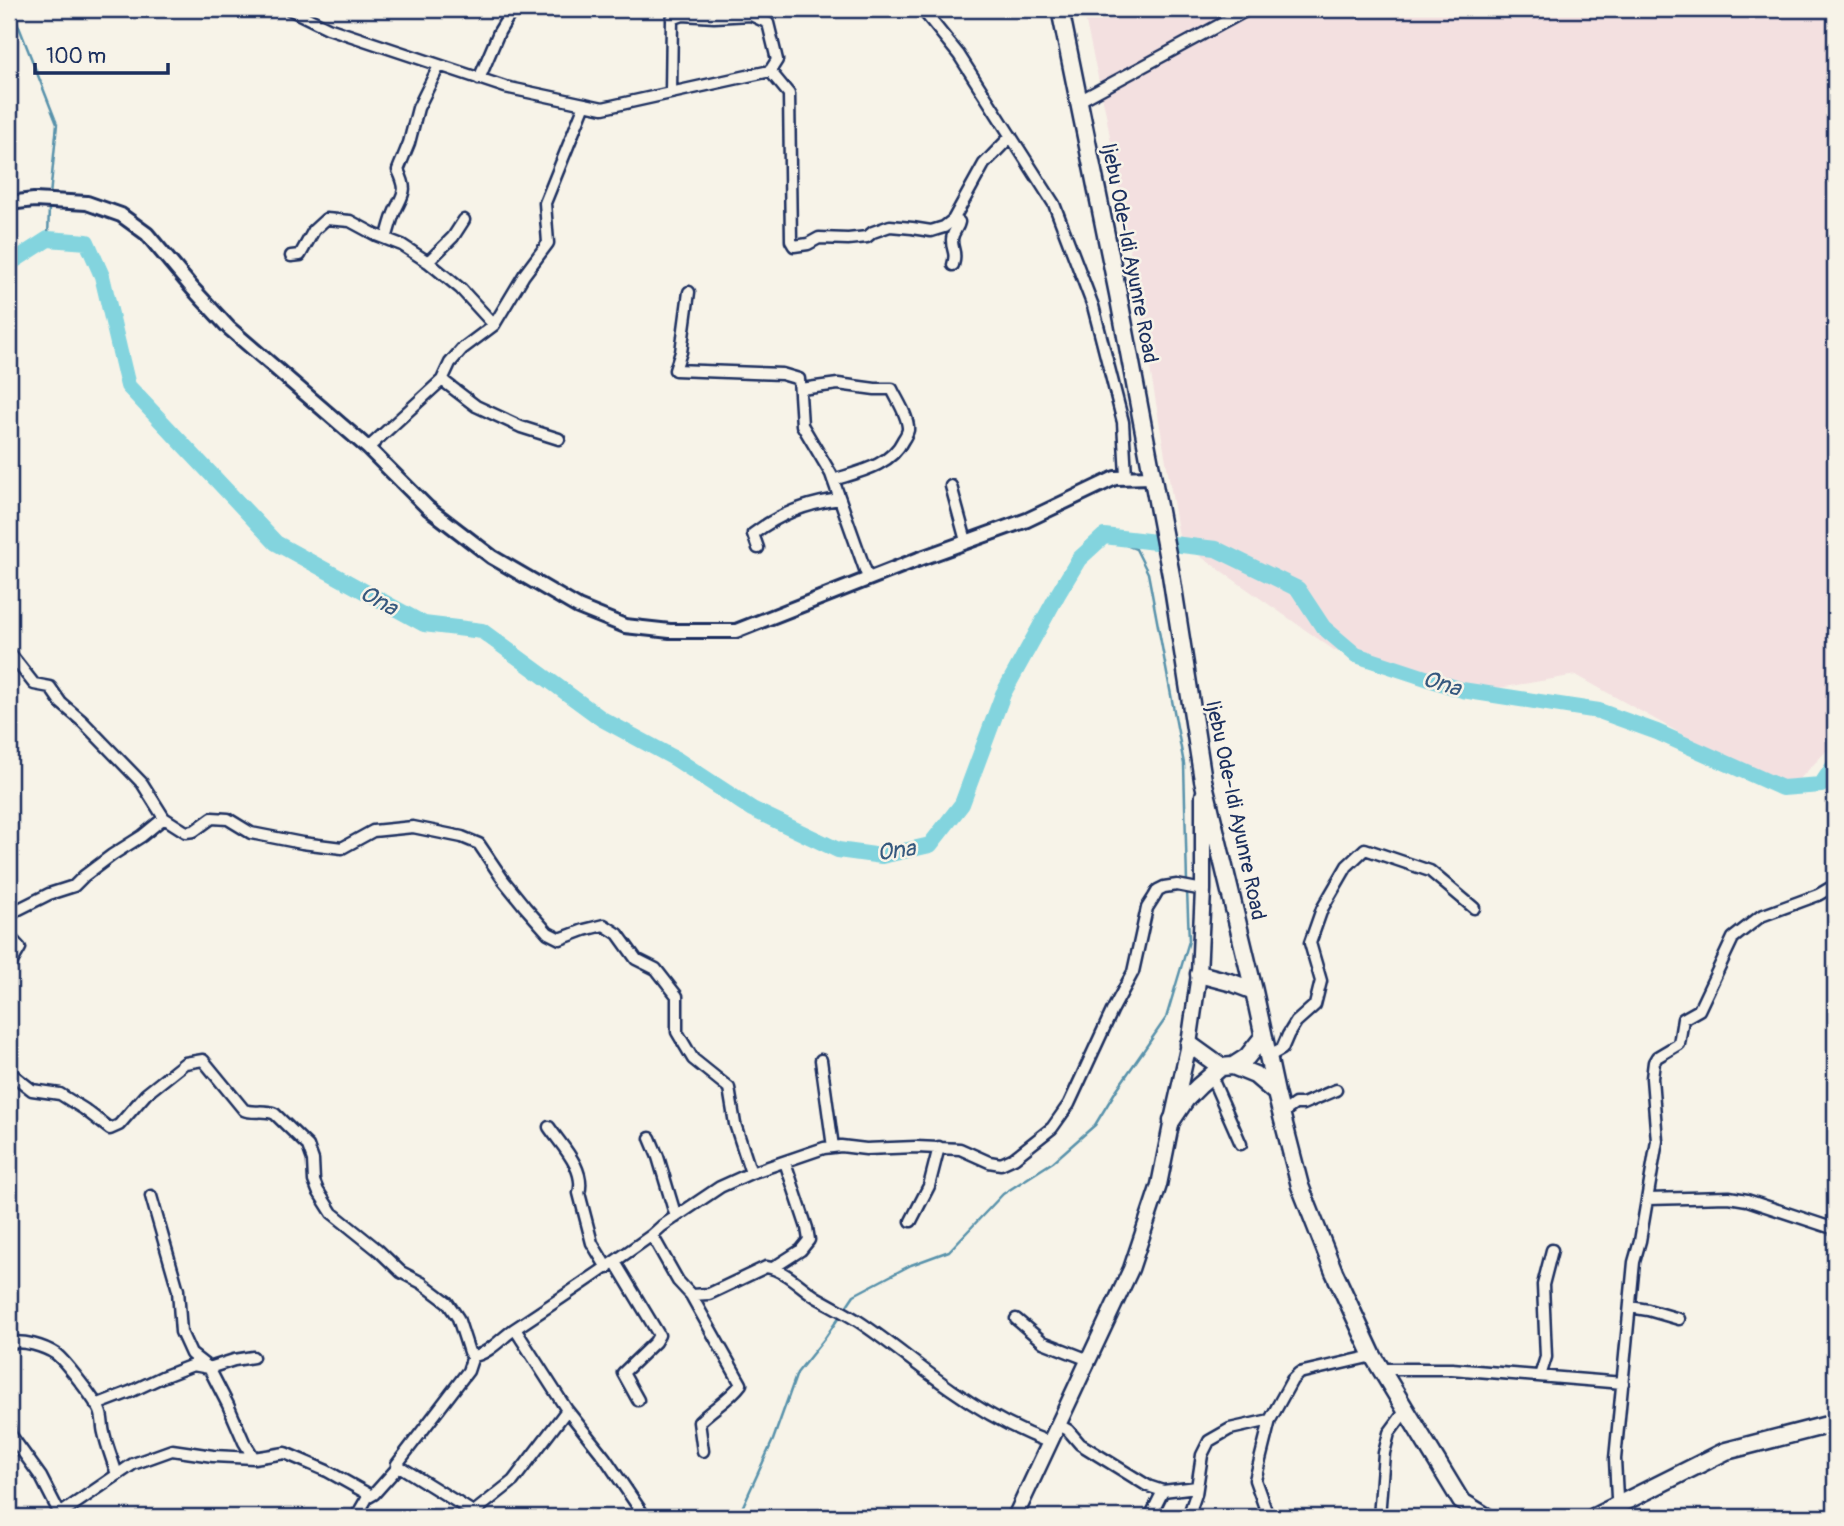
<svg xmlns="http://www.w3.org/2000/svg" width="1844" height="1526" font-family="Pangolin,sans-serif">
  <rect width="100%" height="100%" fill="#f7f3e8"/>
  <filter id="ink" filterUnits="userSpaceOnUse"><feTurbulence type="fractalNoise" baseFrequency=".0143" numOctaves="2"/><feDisplacementMap in="SourceGraphic" scale="14" xChannelSelector="R" yChannelSelector="G"/><feConvolveMatrix kernelMatrix="1 2 1 2 8 2 1 2 1" color-interpolation-filters="sRGB"/></filter>
  <g filter="url(#ink)">
    <path fill="#f3e0e0" d="M1083 9H1835V742L1793 786 1701 745 1576 675 1458 695 1334 650 1180 542 1106 114Z"/>
    <g fill="none" stroke-linecap="round" stroke-linejoin="round">
      <path stroke="#5992ab" stroke-width="2.5" d="M12 9 57 124 50 196
        M48 239 49 206
        M1104 536 1136 549 1148 573 1184 764 1187 883
        M738 1517 773 1440 797 1373 825 1338 854 1295 911 1265 949 1251 1003 1194 1053 1162 1095 1125 1117 1089 1166 1018 1189 941 1187 890"/>
      <path stroke="#83d4de" stroke-width="16" d="M9 264 48 239 87 242 102 276 128 386 276 543 424 624 482 631 602 719 676 759 752 809 838 850 882 856 930 845 962 804 1003 694 1058 594 1079 559 1104 536 1216 549 1298 589 1323 627 1356 655 1462 690 1599 711 1657 732 1782 788 1821 785 1835 764"/>
      <defs>
        <path id="minor" d="M289 9 328 28 505 87 603 108 770 71 789 94 791 241 794 246 808 244 819 238 848 239 867 237 873 232 890 226 912 228 931 231 944 227 953 220 984 164 1011 136
          M922 9 959 55 1054 204 1093 306 1123 422 1126 476
          M479 79 499 32 513 9
          M671 93 672 19 683 15 714 17 751 15 768 23 777 60 770 71
          M1079 101 1249 9
          M386 239C389 230 391 220 395 211 404 192 408 191 398 170L409 143 418 108 439 66
          M291 256 300 255 314 230 326 219 350 221 376 235 402 245 428 262 461 289 494 325
          M428 262 453 237 464 220
          M953 265C957 251 952 252 952 240 952 232 958 229 959 222L953 220
          M689 292 681 352 675 370 782 374 799 379 802 425 831 474 868 578
          M442 380 476 406 521 427 559 439
          M801 389 838 384 875 389H892C897 400 909 417 908 430 907 434 905 437 903 440 891 466 858 472 833 480
          M368 448 442 380 450 363 462 349 494 325 524 275 548 243 545 203 585 104
          M951 486 966 541
          M758 548 753 534C779 514 807 503 840 499
          M9 652 34 684 50 687 61 703 82 721 142 783 164 818 186 832 194 831 212 818 228 819 251 833 302 843 342 848 373 831 413 827 462 837 479 844 504 881 525 907 548 933 560 939 584 930 604 925 618 934 636 959 656 969 677 996V1032L693 1059 729 1088 735 1124 751 1173
          M9 917 17 910 49 894 74 886 84 876 112 855 142 836 164 818
          M9 936 20 948 9 967
          M1268 1057 1282 1049 1288 1035 1296 1022 1315 1005 1321 981 1310 943 1322 909 1347 866 1365 849 1430 871 1474 908
          M821 1060 833 1147
          M9 1072 32 1090 60 1094 84 1109 110 1129 119 1125 146 1094 185 1063 203 1060 244 1110C254 1114 265 1109 275 1114L308 1146 313 1160 314 1181 318 1191 332 1213 378 1250 401 1272 422 1283 447 1302 458 1318 469 1352 473 1356C487 1355 502 1338 513 1330 560 1299 606 1268 652 1235
          M1211 1076 1241 1144
          M1281 1114 1295 1104H1303L1336 1090
          M549 1127C561 1145 586 1169 579 1193L592 1243 607 1268
          M650 1138 658 1157 676 1217
          M151 1196 178 1290 181 1332 191 1354 209 1368 228 1405 244 1442 254 1458
          M1647 1199 1729 1197 1747 1200 1835 1229
          M911 1221 929 1186 939 1147
          M615 1262 659 1335 655 1342 623 1373 638 1400
          M773 1268 801 1250 809 1240 807 1228 785 1162
          M691 1295 741 1384C730 1399 713 1408 699 1422L703 1451
          M1630 1307 1648 1310 1679 1319
          M1016 1319 1043 1342 1089 1360
          M9 1343C23 1340 44 1346 56 1354 65 1361 96 1401 100 1411 103 1417 102 1426 104 1433 107 1447 113 1461 117 1475
          M1381 1369H1452L1623 1383
          M1540 1376 1546 1357 1543 1285 1552 1250
          M96 1405 130 1392 162 1377 193 1365 209 1368 234 1360 253 1357
          M567 1410 605 1458 645 1517
          M1059 1425 1068 1430 1080 1444 1148 1486 1163 1491 1197 1487
          M9 1426 10 1434 41 1477 60 1514 57 1517
          M1051 1443C1016 1430 983 1412 952 1390 920 1368 890 1342 858 1321 844 1312 830 1305 816 1297 800 1287 786 1270 766 1267L709 1294 691 1295 678 1281 652 1235 662 1226 720 1187 751 1173 824 1148 841 1146 866 1149 916 1147 960 1149 989 1162 1001 1164 1014 1158 1052 1128 1069 1104 1112 1011 1133 972 1147 908 1154 897 1158 890 1164 887 1177 885 1203 890
          M399 1466 481 1517
          M9 1508 16 1517
          M474 1512 513 1481 567 1410 515 1329
          M60 1514 133 1464 172 1450 213 1456 254 1458 285 1453 327 1471 370 1495
          M356 1517 367 1498 374 1494 399 1466 397 1464 468 1371 473 1356
          M1150 1517 1163 1491
          M1188 1517 1196 1494 1202 1455 1209 1441 1230 1429 1270 1420
          M1266 1517 1265 1508 1255 1480 1270 1420 1292 1380 1299 1373 1373 1356
          M1379 1517 1384 1453 1389 1433 1406 1410
          M1618 1517 1615 1459 1634 1262 1640 1241 1657 1141 1652 1078 1654 1062 1657 1057 1679 1044 1683 1019 1699 1010 1733 938 1761 916 1818 895 1835 885"/>
        <path id="tertiary" d="M9 203 34 200 87 203 121 215 147 234 193 289 229 328 368 448 428 508 492 557 578 607 625 626 670 631H736L919 559 1027 520 1115 478 1152 477"/>
        <path id="secondary" d="M1015 1517 1131 1269 1159 1185 1172 1120 1189 1044 1199 974 1203 890V795"/>
        <path id="primary" d="M1060 9 1118 294 1171 575 1203 780 1254 991 1276 1093 1300 1186 1334 1272 1373 1356 1461 1501 1487 1517
          M1199 974 1233 983 1254 991
          M1189 1044 1221 1067
          M1233 1066 1255 1075 1276 1093
          M1172 1120 1186 1099 1199 1086 1221 1067 1233 1066 1247 1057 1263 1037"/>
        <path id="trunk" d="M1594 1517 1726 1451 1835 1423"/>
      </defs>
      <use href="#minor" stroke="#1b2f5e" stroke-width="15"/>
      <use href="#tertiary" stroke="#1b2f5e" stroke-width="18"/>
      <use href="#secondary" stroke="#1b2f5e" stroke-width="19"/>
      <use href="#primary" stroke="#1b2f5e" stroke-width="21"/>
      <use href="#trunk" stroke="#1b2f5e" stroke-width="21"/>
      <use href="#minor" stroke="#f7f3e8" stroke-width="10"/>
      <use href="#tertiary" stroke="#f7f3e8" stroke-width="12"/>
      <use href="#secondary" stroke="#f7f3e8" stroke-width="14"/>
      <use href="#primary" stroke="#f7f3e8" stroke-width="16"/>
      <use href="#trunk" stroke="#f7f3e8" stroke-width="16"/>
    </g>
  </g>
  <g text-anchor="middle" stroke-width="5" stroke-linejoin="round" paint-order="stroke">
    <g font-size="21" fill="#1b2f5e" stroke="#f7f3e8">
      <text transform="translate(1130 253) rotate(79)" y="7">Ijebu Ode-Idi Ayunre Road</text>
      <text transform="translate(1236 810) rotate(78)" y="7">Ijebu Ode-Idi Ayunre Road</text>
    </g>
    <g font-size="23" font-style="italic" fill="#35587e" stroke="#f7f3e8">
      <text transform="translate(379 600) rotate(29)" y="8">Ona</text>
      <text transform="translate(1442 683) rotate(17)" y="8">Ona</text>
      <text transform="translate(896 850) rotate(-8)" y="8">Ona</text>
    </g>
  </g>
  <rect width="1844" height="1526" fill="none" stroke="#f7f3e8" stroke-width="35"/>
  <rect x="18" y="18" width="1809" height="1491" fill="none" stroke="#1b2f5e" stroke-width="2.5" filter="url(#ink)"/>
  <path d="M35 63v10h133v-10" fill="none" stroke="#1b2f5e" stroke-width="3.5"/>
  <text x="46" y="63" font-size="21" fill="#1b2f5e" stroke="#f7f3e8" stroke-width="5" paint-order="stroke">100 m</text>
</svg>
